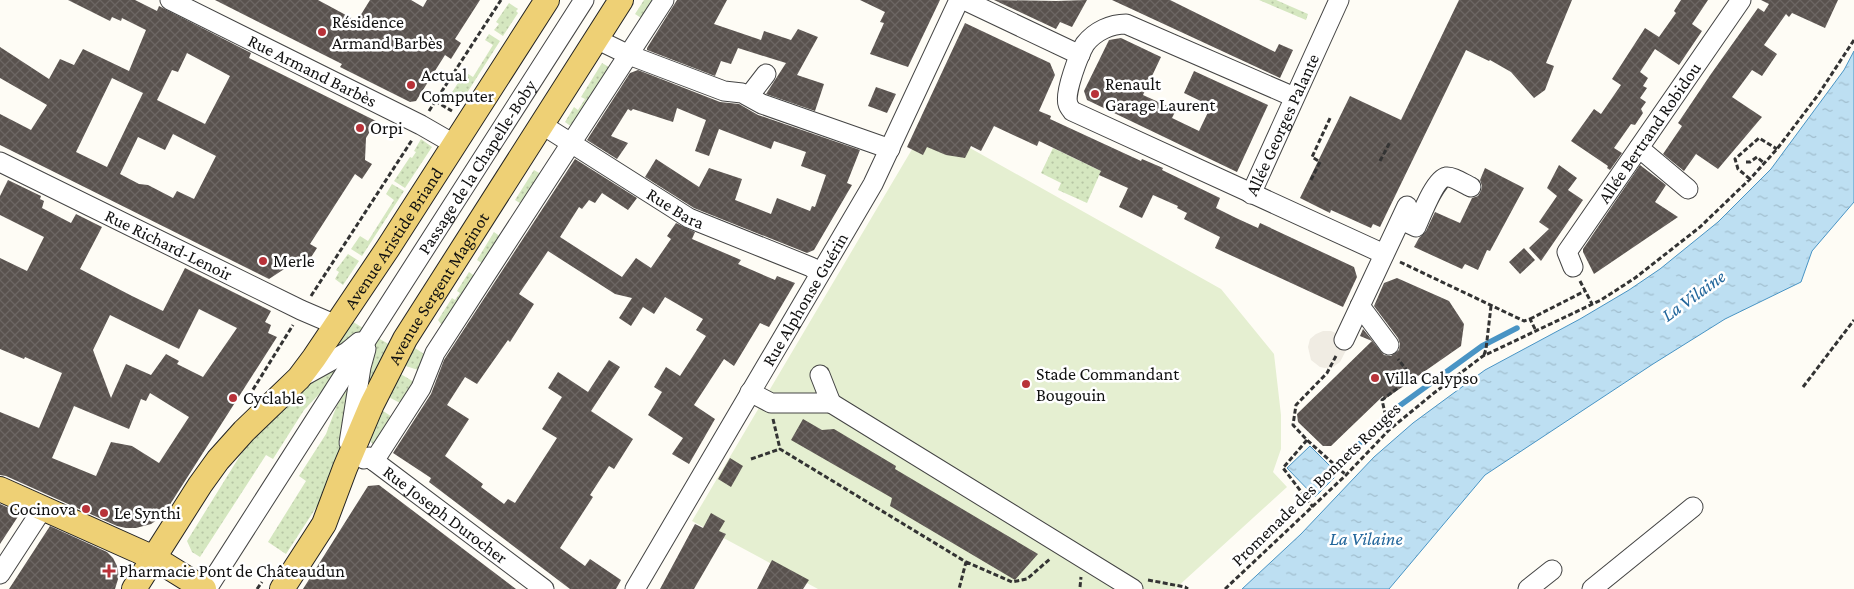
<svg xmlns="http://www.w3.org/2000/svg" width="1854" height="589" font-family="'Crimson Pro',serif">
  <defs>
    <pattern id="grass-dots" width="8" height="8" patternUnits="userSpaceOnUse" patternTransform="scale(1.25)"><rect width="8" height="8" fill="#d5e7c0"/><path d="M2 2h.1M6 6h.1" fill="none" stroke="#b6c5a4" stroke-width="1.8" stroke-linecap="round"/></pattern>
    <pattern id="water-ripples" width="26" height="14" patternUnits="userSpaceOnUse" patternTransform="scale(1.25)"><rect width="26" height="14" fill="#bddff2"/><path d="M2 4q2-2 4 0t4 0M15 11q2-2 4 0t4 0" fill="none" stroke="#a1bece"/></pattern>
    <pattern id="building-cross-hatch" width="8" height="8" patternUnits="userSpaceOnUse" patternTransform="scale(1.25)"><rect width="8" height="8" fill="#59524e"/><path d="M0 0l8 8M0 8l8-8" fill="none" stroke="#6c6663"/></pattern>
  </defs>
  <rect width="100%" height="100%" fill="#fefcf5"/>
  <path fill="url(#grass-dots)" d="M644 0H660L646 21 635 14Z
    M1259 0H1276L1308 14 1306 20Z
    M509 3 518 9 516 11 518 13 503 36 494 30 499 24 496 22Z
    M489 34 500 41 458 107 447 100 465 72 473 77 493 45 485 40Z
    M602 63 614 70 576 130 565 122 574 107 578 110 585 99 581 97Z
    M421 139 432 147 405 188 394 181 410 157 412 158 416 152 414 151Z
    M1053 148 1101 171 1087 203 1058 190 1061 183 1041 173Z
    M534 170 546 177 526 207 515 200Z
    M392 184 404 191 362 256 351 249 360 236 368 241 394 200 386 194Z
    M494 232 505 240 488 267 477 260Z
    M348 254 359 261 343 285 335 279 339 272 336 270Z
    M469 272 479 279 447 332 438 320 452 298 455 300 460 293 457 291Z
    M350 320 363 328 337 354 333 346Z
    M378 338 392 346 372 376 366 391 372 349Z
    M415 348 430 358 421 371 403 365Z
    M339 364 324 389 304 410 273 459 266 455 200 557 192 552 187 541 241 454 251 440 311 383Z
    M394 370 414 382 400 403 381 393Z
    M354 377 347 435 332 483 286 554 268 542 306 481 299 476 326 434 337 405Z
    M376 406 392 417 373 445 369 439Z"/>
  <path fill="#e5efd1" d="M924 129 970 148 1221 289 1274 354 1281 415V449L1273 472 1287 487 1175 589H818L692 521Z"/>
  <path fill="#f0ece3" d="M1358 327 1340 362 1333 367 1325 368 1320 367 1311 360 1308 347 1310 339 1316 334 1323 331H1331L1338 334Z"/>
  <path fill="url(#water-ripples)" stroke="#4994c4" d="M1854 51V202L1812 251 1801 282 1725 319 1653 364 1485 475 1389 589H1242L1301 534 1374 457 1413 423 1485 370 1580 319 1629 290 1660 269 1718 222 1771 169 1844 70Z
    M1310 446 1338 474 1315 497 1287 468Z"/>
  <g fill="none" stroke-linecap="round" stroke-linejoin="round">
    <path stroke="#4994c4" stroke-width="5.5" d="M1391 412 1482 346 1517 328
      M1349 455 1384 419"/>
  </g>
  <path fill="url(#building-cross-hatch)" fill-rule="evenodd" d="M68 0H135L157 11 159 6 251 53 249 58 376 121 366 138 365 160 372 164 362 179 355 174 310 244 317 248 308 262 301 258 269 279 0 145V114L31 130 47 105 0 78V47L49 79 60 59 74 65 83 49 129 71 146 30 122 18 121 21 112 17 110 21ZM187 53 230 76 205 124 157 100 172 70 178 72ZM112 78 143 93 107 167 76 152ZM173 134 216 156 194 199 177 191 173 198 148 185 139 184 120 174 138 137 165 150Z
    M215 0H318L357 21 370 0H411L423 7 427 0H480L455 39 461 43 451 59 445 55 416 101 410 102 340 67 342 64Z
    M677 0H727L714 24 761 40 764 31 791 40 798 29 818 37 797 75 824 84 815 111 766 94 786 63 738 48 731 64 721 61 715 76 647 50V48Z
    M860 0H940L908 67 870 54 884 23 880 22 885 12Z
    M994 0 1056 1 1087 0 1072 27 1060 22 1056 29Z
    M1112 0H1170L1275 52 1279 44 1293 50 1280 78Z
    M1459 0H1572L1546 63 1554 66 1545 90 1534 98 1511 72 1490 60 1489 61 1466 50 1380 227 1373 224 1371 228 1331 210 1330 213 1300 198 1350 96 1401 120Z
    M1681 0H1708L1692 24 1702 31 1679 65 1655 49 1640 72 1648 78 1643 86 1647 88 1640 98 1646 102 1641 109 1643 113 1635 125 1631 124 1614 148 1622 153 1610 170 1607 168 1608 166 1571 141 1594 109 1601 114 1621 85 1612 79 1645 28 1659 37 1676 13 1674 11Z
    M1761 0H1838L1825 28 1792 13 1789 17 1786 14 1764 45 1777 54 1762 76 1752 70 1732 97 1762 117 1718 169 1696 154 1684 171 1663 154 1682 126 1678 123 1711 74 1758 8 1764 12 1769 4Z
    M965 23 1050 63 1055 75 1039 111 1051 116 1050 119 1141 161 1142 159 1163 168 1162 170 1220 198 1216 208 1236 218 1258 228 1260 223 1354 267 1357 277 1343 307 1215 248 1220 237 1184 219 1187 213 1177 208 1178 206 1153 195 1142 218 1119 207 1128 188 1099 175 1101 171 1039 141 1037 146 994 126 981 151 971 146 965 158 946 155 927 147 923 155 907 147Z
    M1121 38 1161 57 1143 95 1176 110 1172 118 1199 131 1211 106 1184 93 1194 71 1268 105 1237 172 1087 100 1084 91 1109 40Z
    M638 70 720 102 739 104 758 115 860 150 847 183 852 185 814 250 807 253 694 208 645 177 656 159 699 187 709 168 742 179 735 200 771 214 777 198 810 211 812 206 815 207 826 175 801 166 806 152 774 141 771 149 719 129 709 156 695 151 706 120 677 108 673 122 633 109 631 111 628 109 611 136 628 143 617 159 587 140 630 73Z
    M876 87 896 94 887 113 868 106Z
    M575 159 637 198 628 210 602 193 595 203 589 200 582 209 579 207 560 237 622 277 636 258 651 268 671 239 667 236 676 223 695 232 692 239 741 260 738 264 775 280 777 276 795 283 769 327 760 323 734 366 724 359 694 405 715 419 689 464 672 454 683 438 648 415 662 392 654 387 666 367 680 376 706 336 696 330 703 319 665 297 654 314 643 307 631 326 619 318 632 298 615 294 548 251 519 294 534 304 510 342 508 340 477 384 465 377 447 405 469 419 445 456 483 484 481 487 504 504 508 499 515 503 557 438 542 429 562 397 548 388 558 372 588 392 609 360 620 367 591 411 633 439 614 469 609 466 590 495 593 497 560 548 585 566 590 559 621 580 616 589H570L429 482 431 478 393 453 431 394 444 360Z
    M1559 165 1577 178 1568 190 1583 200 1541 261 1529 248 1549 229 1539 222 1557 196 1547 188Z
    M1640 165 1666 185 1655 202 1678 217 1594 274 1583 252V249Z
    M1485 168 1524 188 1490 251 1487 250 1478 270 1465 264 1462 269 1414 247 1419 238 1426 231 1435 212 1460 223 1472 198 1478 196 1481 191 1482 186 1480 180Z
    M8 180 41 196 40 199 44 201 42 208 71 223 76 214 102 227 80 269 132 296 163 311 185 268 271 311 265 322 271 325 268 333 277 337 169 506 160 518 151 524 136 528H126L117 526 6 476 0 475V412L39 428 62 373 25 357 24 359 0 349V258L27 271 44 237 0 215V196ZM199 309 237 328 203 377 177 364 179 361 166 354 151 375 126 364 111 398 93 350 110 315 179 349ZM150 393 189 417 159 463 132 446 111 442 96 476 52 458 74 406 129 429 141 399 146 401Z
    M1524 248 1535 260 1520 274 1509 262Z
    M1397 278 1449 301 1464 324 1461 346 1385 399 1383 396 1331 446H1323L1298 422 1297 414 1372 341 1360 336 1363 329 1384 355 1391 356 1399 350 1400 344 1398 338 1374 306 1384 283Z
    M803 419 822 430 834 429 896 466 895 469 1038 554 1015 580 890 506 892 498 791 440Z
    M730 458 743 466 731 487 718 479Z
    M379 485 516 589H303L368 486Z
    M0 504 18 512 19 515 0 544Z
    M711 513 725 521 719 531 726 534 694 589H660L695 524 703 528Z
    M50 526 107 552 113 558 117 566 119 576 115 589H9Z
    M772 560 809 580 803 589H757Z"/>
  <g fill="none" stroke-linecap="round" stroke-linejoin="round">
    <defs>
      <g id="minor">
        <path id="s1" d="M170 0 421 125 454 144"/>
        <path d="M964 0 1080 55"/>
        <path d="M596 39 629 55 724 91 742 93 762 104 890 149"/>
        <path d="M749 96 766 74"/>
        <path d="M1294 97 1126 24C1111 24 1095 31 1085 44 1079 54 1064 93 1068 104 1068 106 1071 109 1072 111L1384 254"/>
        <path id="s2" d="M541 124 689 218 811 267 820 273"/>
        <path d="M1639 148 1688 189"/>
        <path id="s3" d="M0 162 301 310 336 325"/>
        <path id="s4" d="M1251 194 1339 0"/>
        <path d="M1401 220 1416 227C1421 216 1435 179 1446 177 1453 176 1464 184 1471 187"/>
        <path id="s5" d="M1573 267 1567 252 1741 0"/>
        <path d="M1360 306 1389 345"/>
        <path d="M1344 340 1407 206"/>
        <path d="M300 378 347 352 359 342"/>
        <path d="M750 392 771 403H831L820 375"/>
        <path d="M831 403 1133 589"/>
        <path d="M349 443 361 367 366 349"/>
        <path id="s6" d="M364 459 369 457 374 461 544 589"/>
        <path d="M374 461 421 388 435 353 664 0"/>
        <path d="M0 574 43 508"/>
        <path id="s7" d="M207 589 584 0"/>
        <path id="s8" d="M635 589 873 184 959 0"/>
        <path d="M1528 589 1552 570"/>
        <path d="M1592 589 1693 507"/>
      </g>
      <g id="major">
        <path d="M0 489 154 558 204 589"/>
        <path id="s9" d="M134 589 200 485 218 460 244 431 299 378 314 358 388 248 547 0"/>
        <path id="s10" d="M282 589 324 524 345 468 372 404 405 339 621 0"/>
      </g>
    </defs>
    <use href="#minor" stroke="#444" stroke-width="21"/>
    <use href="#major" stroke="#222" stroke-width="26"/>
    <path stroke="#333" stroke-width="3" stroke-dasharray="5 2.5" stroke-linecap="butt" d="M435 101 452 111
      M429 111 501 0
      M1380 161 1390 142
      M1746 162H1750L1757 157 1764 163
      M1750 179 1738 169 1735 159 1759 138 1777 149
      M1311 180 1320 162 1312 157 1331 116
      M1400 262 1524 321 1530 319 1536 331
      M1580 281 1592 304
      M311 296 412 140
      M1530 319 1585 291
      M1484 355 1486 349 1491 306
      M1336 356 1327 373 1296 405 1293 425 1307 440 1346 475
      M1803 387 1854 320
      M249 396 293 325
      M773 419 780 449 966 562 959 589
      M1389 430 1382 400 1412 377 1398 359
      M1307 440 1283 468 1313 507
      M751 459 780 449
      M966 562 1012 582 1027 579 1051 558
      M1148 580 1185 587 1188 589
      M1080 587 1081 577
      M257 589 262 582
      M1225 589 1346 475 1389 430 1434 393 1483 356 1601 300 1635 278 1700 227 1750 179 1777 149 1818 95 1854 40"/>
    <use href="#minor" stroke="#fff" stroke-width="19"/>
    <use href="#major" stroke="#eed075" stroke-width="24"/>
  </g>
  <g fill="#b83239" stroke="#fff" stroke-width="2">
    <circle cx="322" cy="32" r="5"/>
    <circle cx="411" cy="85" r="5"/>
    <circle cx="1095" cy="94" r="5"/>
    <circle cx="360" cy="128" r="5"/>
    <circle cx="263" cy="261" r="5"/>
    <circle cx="1375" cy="378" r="5"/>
    <circle cx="1026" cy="384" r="5"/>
    <circle cx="233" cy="398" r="5"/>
    <circle cx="86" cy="509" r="5"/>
    <circle cx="104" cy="513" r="5"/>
    <path d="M106.5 563.5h5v5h5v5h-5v5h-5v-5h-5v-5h5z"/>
  </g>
  <g text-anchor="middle" stroke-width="5" stroke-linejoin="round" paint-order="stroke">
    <g font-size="18" fill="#111" stroke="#fff" text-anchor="start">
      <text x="332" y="28">Résidence<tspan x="332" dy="21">Armand Barbès</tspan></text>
      <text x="421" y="81">Actual<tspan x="421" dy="21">Computer</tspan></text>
      <text x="1105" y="90">Renault<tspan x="1105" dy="21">Garage Laurent</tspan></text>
      <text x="370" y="134">Orpi</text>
      <text x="273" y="267">Merle</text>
      <text x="1036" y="380">Stade Commandant<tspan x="1036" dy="21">Bougouin</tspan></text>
      <text x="1385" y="384">Villa Calypso</text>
      <text x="243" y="404">Cyclable</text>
      <text x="76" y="515" text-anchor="end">Cocinova</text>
      <text x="114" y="519">Le Synthi</text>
      <text x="119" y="577">Pharmacie Pont de Châteaudun</text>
    </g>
    <g font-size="18" fill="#111" stroke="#fff">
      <text dy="6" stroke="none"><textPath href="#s1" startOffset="159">Rue Armand Barbès</textPath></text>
      <text dy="6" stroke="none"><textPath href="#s4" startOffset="76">Allée Georges Palante</textPath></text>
      <text dy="6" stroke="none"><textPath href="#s5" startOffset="161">Allée Bertrand Robidou</textPath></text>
      <text dy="6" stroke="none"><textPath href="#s7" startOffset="501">Passage de la Chapelle-Boby</textPath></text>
      <text dy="6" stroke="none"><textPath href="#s2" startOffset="159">Rue Bara</textPath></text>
      <text dy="6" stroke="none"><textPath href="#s9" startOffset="438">Avenue Aristide Briand</textPath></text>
      <text dy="6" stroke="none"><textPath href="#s3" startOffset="188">Rue Richard-Lenoir</textPath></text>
      <text dy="6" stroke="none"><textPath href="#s10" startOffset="340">Avenue Sergent Maginot</textPath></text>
      <text dy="6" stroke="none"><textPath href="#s8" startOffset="336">Rue Alphonse Guérin</textPath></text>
      <text transform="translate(1316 484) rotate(-44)" y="6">Promenade des Bonnets Rouges</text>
      <text dy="6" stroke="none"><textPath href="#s6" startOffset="101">Rue Joseph Durocher</textPath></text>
    </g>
    <g font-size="19" font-style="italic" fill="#22669b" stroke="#fff">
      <text transform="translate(1693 295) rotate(-36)" y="7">La Vilaine</text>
      <text x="1366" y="545">La Vilaine</text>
    </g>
  </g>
</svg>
